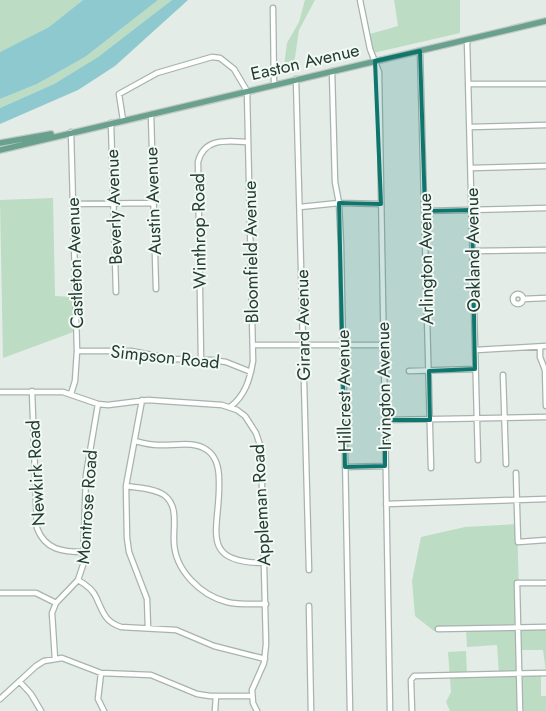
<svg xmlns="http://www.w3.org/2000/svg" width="546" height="711" font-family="Jost,sans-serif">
  <rect width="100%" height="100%" fill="#e3ece7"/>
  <path fill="#bcdcc3" d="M0 0H83L49 27 0 52Z
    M158 0H172L98 57 54 84 0 108V99L37 84 85 57Z
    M305 0H315L299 30 293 71 283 74 287 43 299 22Z
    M394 0H460V33L373 53 370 34 398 26Z
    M53 198 55 296 75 297 76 331 3 358 0 200Z
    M517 524 520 626H546V672L543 650H521L522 673H541V696H546V711H450L446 702 451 692 448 652 466 651 467 676 499 674 497 645 467 647 466 629 434 631 415 616 412 581 421 537 465 527Z"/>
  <path fill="#8dc9cf" d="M83 0H158L85 57 37 84 0 99V52L49 27Z
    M172 0H188L115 66 78 90 0 124V108L54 84 98 57Z"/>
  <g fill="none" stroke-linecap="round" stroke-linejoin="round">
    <defs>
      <path id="minor" d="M360 0 370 49 379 72 390 711
        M273 8 274 85
        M467 40 478 460
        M420 51 431 468
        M332 71 335 182 339 203 341 245 350 711
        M296 79 309 570
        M468 84H546
        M151 114 156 289
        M123 120 119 94 157 73 212 57 220 58 234 69 247 91 253 361C250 379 245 396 230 407
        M111 123 116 292
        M470 127 546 125
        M471 168 546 166
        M73 204 153 203
        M300 207 339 203 381 204
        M425 211 546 208
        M472 251 546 250
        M513 299a5 5 0 1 1 10 0a5 5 0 1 1-10 0Z
        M523 299 546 298
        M253 345H383
        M540 347V357L545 370 546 406
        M476 350 546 346
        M77 351H131L173 359 212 360 226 362 251 372
        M201 360 198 162C204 137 228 141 248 142
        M409 371 475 369
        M503 375 506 464
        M32 391 37 528C45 550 63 552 84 552
        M0 392H63L98 404 108 405 148 400 222 405 237 410 245 416 256 433 261 448 266 644 264 663 252 690 253 703 257 711
        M71 394 75 381 77 351 71 132
        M142 400 126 486 127 538 129 552 147 599 148 628
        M385 420 546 417
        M135 441C143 443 150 445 158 445 173 446 194 440 207 450 217 457 219 468 219 480 221 528 196 563 265 563
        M345 467 385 466
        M516 473 518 542 546 540
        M126 486C138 488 154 488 164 495 179 506 173 526 174 542 175 570 200 595 227 602 239 605 253 604 266 604
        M386 504 546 499
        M78 580C85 584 93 590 96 597 103 612 105 622 121 627L176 630 214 646 265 659
        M0 593H36L56 603
        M309 606 311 711
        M438 629 546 627
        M55 659 52 613 56 603 78 580 83 565 86 475 98 404
        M101 673 98 699 104 711
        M20 682 31 694 41 711
        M0 699 36 666 44 661 62 658 101 673 151 675 197 694 210 696H252
        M215 711 216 696
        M412 711 411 680 414 676 546 673
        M520 711 517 583H546"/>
      <path id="major" d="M0 143 51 134
        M0 150 546 21"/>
    </defs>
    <use href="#minor" stroke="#a6b4ae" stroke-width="7"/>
    <use href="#major" stroke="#c1c9c6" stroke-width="8"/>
    <use href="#minor" stroke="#fff" stroke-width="4.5"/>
    <use href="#major" stroke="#69a08e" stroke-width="5.5"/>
  </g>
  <path fill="#0f766e" fill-opacity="0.2" stroke="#0f766e" stroke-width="4" stroke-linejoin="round" d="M420 51 425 211 472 210 475 369 429 371 430 420H385V466L345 467 339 203 381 204 375 61Z"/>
  <g text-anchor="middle" stroke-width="4" stroke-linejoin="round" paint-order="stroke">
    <g font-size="18" fill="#233d34" stroke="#f3f9f5">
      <text transform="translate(305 62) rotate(-13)" y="6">Easton Avenue</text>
      <text transform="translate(153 201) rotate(-92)" y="6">Austin Avenue</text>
      <text transform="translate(114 207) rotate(-92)" y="6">Beverly Avenue</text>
      <text transform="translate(199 231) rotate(-91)" y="6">Winthrop Road</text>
      <text transform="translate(473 250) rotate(-91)" y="6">Oakland Avenue</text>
      <text transform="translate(251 252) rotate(-91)" y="6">Bloomfield Avenue</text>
      <text transform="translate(426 259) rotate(-91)" y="6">Arlington Avenue</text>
      <text transform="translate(75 263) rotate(-92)" y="6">Castleton Avenue</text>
      <text transform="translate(303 325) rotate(-91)" y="6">Girard Avenue</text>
      <text transform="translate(165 357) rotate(6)" y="6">Simpson Road</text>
      <text transform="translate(384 386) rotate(-91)" y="6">Irvington Avenue</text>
      <text transform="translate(344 391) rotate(-91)" y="6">Hillcrest Avenue</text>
      <text transform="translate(36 473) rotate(-93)" y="6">Newkirk Road</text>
      <text transform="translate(261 505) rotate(-93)" y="6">Appleman Road</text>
      <text transform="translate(87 507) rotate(-86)" y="6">Montrose Road</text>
    </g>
  </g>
</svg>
